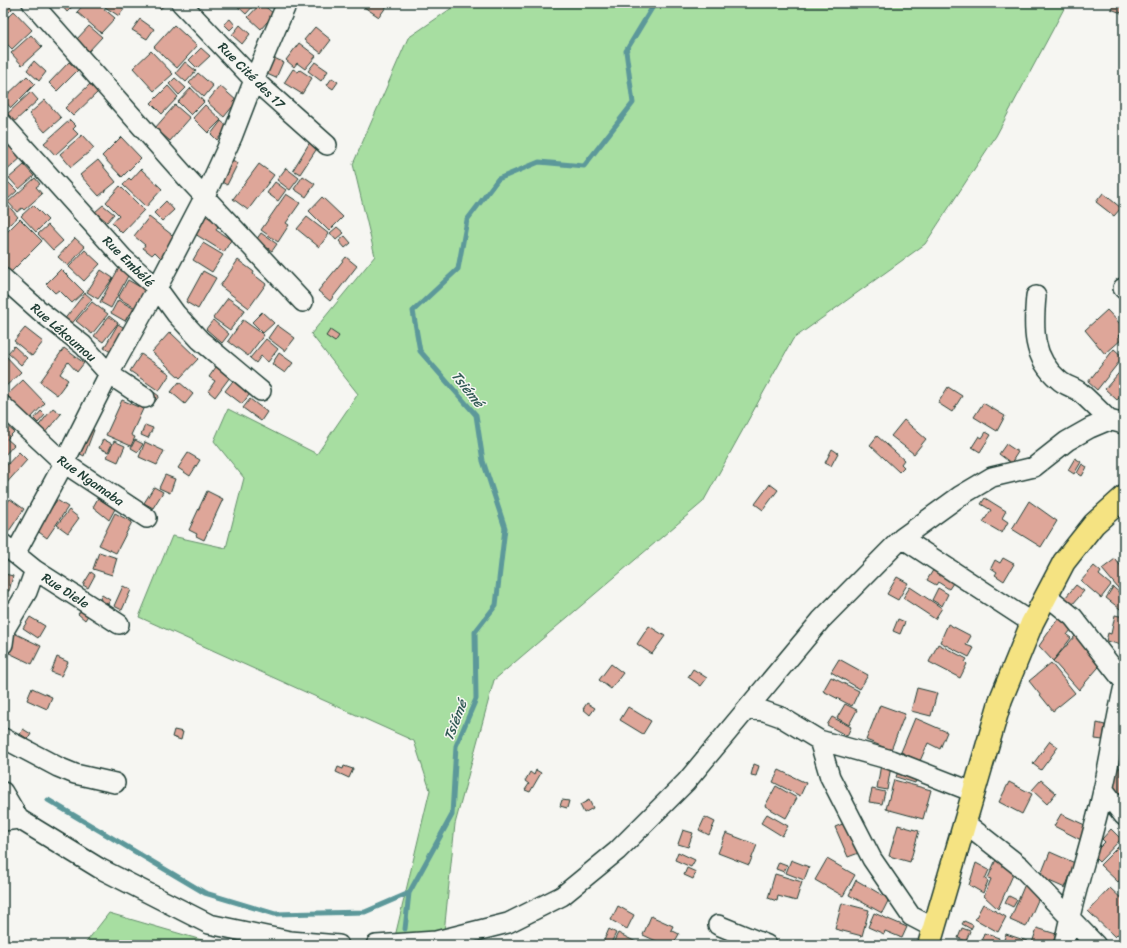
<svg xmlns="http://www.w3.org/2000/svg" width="1127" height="948" font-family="Sriracha,sans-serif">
  <rect width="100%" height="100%" fill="#f6f6f2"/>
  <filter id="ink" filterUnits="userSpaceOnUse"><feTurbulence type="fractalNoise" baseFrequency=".025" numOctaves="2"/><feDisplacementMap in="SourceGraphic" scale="8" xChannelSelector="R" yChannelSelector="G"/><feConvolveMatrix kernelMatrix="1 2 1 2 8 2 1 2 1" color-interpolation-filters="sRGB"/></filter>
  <g filter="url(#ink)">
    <path fill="#a7dea1" stroke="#638e6a" d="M459 3H1067L996 136 925 244 793 339 703 502 494 680 455 824 444 933 393 945 430 790 414 741 139 617 172 536 226 548 244 478 214 441 228 409 317 454 358 394 311 334 375 256 353 164 408 38Z
      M109 913 219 945H84Z"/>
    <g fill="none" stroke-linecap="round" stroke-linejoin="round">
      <path stroke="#5c989a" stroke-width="5" d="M48 800 205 893 275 914 365 912 409 893
        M405 929 409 893 452 815 456 746 476 699 475 632 496 605 505 528 483 461 476 415 420 351 413 311 458 269 467 220 498 179 539 162 584 166 633 103 626 51 655 3"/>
    </g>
    <path fill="#dea699" stroke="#1f3d34" d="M3 3H7L12 9 3 18Z
      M66 3H76L67 12 62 6Z
      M85 3H97L115 18 101 33 77 12Z
      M108 3H115L124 9 119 16 105 7Z
      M154 3H167L160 9Z
      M234 3H256L246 14Z
      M261 3 274 14 261 29 248 17Z
      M367 3H389L379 17 364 7Z
      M1114 3H1124V14L1111 9Z
      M14 11 32 30 12 49 3 40V22Z
      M140 19 154 29 147 39 132 30Z
      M230 19 235 25 230 30 224 24Z
      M174 25 197 46 177 68 154 47Z
      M240 25 250 34 242 44 232 35Z
      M89 26 102 37 89 51 76 40Z
      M315 27 331 40 321 53 304 40Z
      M31 35 42 47 22 65 11 53Z
      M299 43 316 56 305 69 297 63 294 67 286 60Z
      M201 48 210 56 197 68 189 60Z
      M151 51 173 74 154 91 133 68Z
      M274 58 283 62 276 78 267 74Z
      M34 61 46 72 39 81 27 70Z
      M69 62 78 70 57 91 49 83Z
      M185 62 196 71 186 82 176 73Z
      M315 62 328 71 321 81 308 71Z
      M293 69 298 72 300 70 312 78 302 94 284 83Z
      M198 73 213 86 204 97 189 83Z
      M27 76 35 84 11 108 3 99Z
      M175 78 186 88 179 95 169 84Z
      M332 78 338 82 333 89 327 85Z
      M90 84 98 92 73 116 65 108Z
      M168 86 178 97 162 114 151 103Z
      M220 86 237 101 224 117 207 102Z
      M191 88 204 102 191 115 178 102Z
      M31 92 38 100 13 123 6 115Z
      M45 100 61 118 45 132 29 114Z
      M175 105 190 118 170 141 155 128Z
      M205 105 221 120 208 133 193 118Z
      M70 120 76 126 73 129 78 134 55 155 44 143Z
      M221 121 228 127 217 140 211 134Z
      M82 135 94 148 71 167 60 154Z
      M121 137 141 158 122 177 102 156Z
      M310 142 318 147 300 174 293 170Z
      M12 143 23 156 3 174V151Z
      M230 159 238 163 227 185 220 181Z
      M98 160 116 182 99 196 80 175Z
      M259 164 274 175 248 210 233 199Z
      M24 165 34 176 19 189 9 178Z
      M286 168 299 178 290 190 277 180Z
      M141 169 162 189 146 207 123 185 129 178 131 180Z
      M303 176 315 184 306 197 294 189Z
      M3 177 17 191 7 200 3 195Z
      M35 178 40 184 36 187 42 194 24 210 22 208 17 212 8 202Z
      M275 182 286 190 278 201 267 193Z
      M120 186 144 210 122 233 112 223 119 215 106 202Z
      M1103 193 1121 208 1114 216 1096 202Z
      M286 194 300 203 286 223 289 225 278 242 261 230Z
      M322 197 343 217 329 231 309 211Z
      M166 201 174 210 162 221 154 213Z
      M6 203 18 217 3 230V206Z
      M33 205 48 220 36 232 21 216Z
      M103 205 114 214 107 222 95 212Z
      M206 216 219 224 216 230 231 240 224 252 195 234Z
      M149 217 176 238 161 258 155 252 152 255 143 248 145 245 134 236Z
      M307 217 329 234 319 247 297 229Z
      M20 219 42 241 8 275 3 270V236Z
      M48 225 63 241 53 250 38 234Z
      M337 227 344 233 336 240 330 233Z
      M261 233 277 244 272 251 256 240Z
      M345 236 351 243 345 248 339 241Z
      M75 238 85 247 68 266 58 257Z
      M203 243 223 255 212 272 193 260Z
      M85 250 100 264 84 281 69 267Z
      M346 257 357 266 330 301 318 291Z
      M238 260 254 272 253 274 266 284 249 308 220 286Z
      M120 266 130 272 111 308 100 302Z
      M61 269 84 292 72 303 59 290 55 293 46 284Z
      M101 270 113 278 98 299 87 292Z
      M203 271 216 278 198 309 186 302Z
      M128 280 149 292 139 310 118 298Z
      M85 293 92 299 70 326 63 321Z
      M228 298 245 310 230 330 213 318Z
      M118 300 135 309 131 315 129 314 125 321 111 313Z
      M92 302 108 314 92 334 76 321Z
      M1107 310 1124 328V331L1119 336 1122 339 1105 354 1085 330Z
      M262 312 274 323 263 333 252 322Z
      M109 316 118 323 103 342 94 336Z
      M213 320 229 334 222 343 206 329Z
      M243 320 264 335 248 356 228 341Z
      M118 324 128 330 114 354 104 348Z
      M277 325 295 338 285 351 268 338Z
      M25 328 43 342 32 356 14 341Z
      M330 330 339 336 335 342 326 336Z
      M170 332 198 359 180 378 152 352Z
      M266 339 278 349 268 362 261 356 256 363 250 358Z
      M14 346 27 358 21 365 8 353Z
      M64 348 84 363 77 372 68 362 60 374 68 380 57 395 40 382Z
      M1114 349 1123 357 1097 390 1088 382Z
      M279 353 293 363 285 373 272 364Z
      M4 354 21 372 3 389V355Z
      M141 354 170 374 159 391 130 371Z
      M216 367 230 377 215 397 208 391 215 381 209 377Z
      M1124 367V393L1117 400 1105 389Z
      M236 377 253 390 242 404 225 391Z
      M23 380 45 403 30 419 7 395Z
      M179 382 193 394 185 404 171 392Z
      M142 383 159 396 154 403 137 390Z
      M948 387 962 396 952 412 938 403Z
      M250 399 267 412 261 421 243 408Z
      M122 400 143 409 131 435 135 437 131 446 106 435Z
      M983 403 1005 416 997 431 974 417Z
      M53 408 61 414 43 435 36 429Z
      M41 411 45 415 38 423 34 419Z
      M904 420 926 439 914 454 891 436Z
      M6 425 14 432 7 439 14 445 3 457V428Z
      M145 425 153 428 148 438 141 435Z
      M87 427 94 430 84 456 75 451Z
      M986 432 991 435 980 452 972 447 979 436 982 438Z
      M877 436 904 460 901 464 904 467 899 472 870 445Z
      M103 439 112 444 108 452 99 448Z
      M135 440 143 444 138 452 131 448Z
      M114 441 125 446 118 462 107 457Z
      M145 442 164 451 157 465 139 457Z
      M1006 444 1018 452 1011 463 999 454Z
      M832 449 838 453 831 466 825 463Z
      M19 452 27 460 4 486 3 469Z
      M188 453 200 460 190 476 178 468Z
      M1075 458 1081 462 1074 474 1068 470Z
      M1082 464 1087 467 1082 476 1077 473Z
      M165 475 175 479 170 493 159 488Z
      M770 484 778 490 763 510 755 504Z
      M154 487 163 492 153 508 144 503Z
      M207 491 223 499 204 540 196 536 197 534 189 530Z
      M98 498 115 509 109 520 93 507Z
      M985 498 1006 511 1002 518 1008 522 1002 533 983 522 991 510 981 504Z
      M10 499 24 509 7 534 3 531V509Z
      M57 500 68 507 47 538 36 530Z
      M1029 501 1057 521 1041 547 1012 529Z
      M69 510 79 518 68 533 57 525Z
      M115 513 132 522 116 553 99 545Z
      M99 552 117 558 112 575 93 569Z
      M1003 558 1014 564 1004 581 995 575 997 572 991 568 995 560 1000 563Z
      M1115 559 1124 570 1123 594 1102 569Z
      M1094 566 1101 572 1099 575 1111 585 1101 598 1081 581Z
      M935 567 955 580 949 589 938 582 936 585 927 580Z
      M91 572 95 575 88 588 83 585Z
      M5 574 13 576 9 591 3 590Z
      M897 577 908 583 898 600 887 594Z
      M1076 585 1084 591 1073 604 1065 598Z
      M123 586 131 590 122 610 114 606Z
      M910 587 942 608 935 619 903 598Z
      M1113 587 1123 596 1124 595V612L1106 598Z
      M938 588 948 594 942 606 932 600Z
      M102 595 110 600 106 608 98 603Z
      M82 609 89 614 85 620 78 614Z
      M1062 613 1074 626 1067 635 1071 638 1053 661 1039 646Z
      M1115 615 1124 617 1122 645 1106 641 1108 633 1111 634Z
      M30 617 45 626 38 638 23 628Z
      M898 619 905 622 900 634 893 631Z
      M948 624 971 636 966 645 974 648 969 657 940 642Z
      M649 626 665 636 652 654 637 644Z
      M14 633 41 646 32 664 5 651Z
      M1075 636 1104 661 1079 690 1053 661Z
      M938 644 967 659 965 662 967 664 960 678 929 662Z
      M57 657 68 662 61 676 51 672Z
      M839 659 868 675 860 689 831 672Z
      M1051 663 1075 693 1053 711 1029 681Z
      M611 664 623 673 611 689 599 680Z
      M693 669 707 678 701 686 688 677Z
      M831 677 859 691 852 706 823 691Z
      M32 688 52 697 47 709 27 700Z
      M917 688 937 693 931 716 911 711Z
      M587 703 595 708 590 715 583 709Z
      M845 704 857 710 849 725 837 718Z
      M880 705 905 714 891 750 866 740Z
      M628 707 651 721 643 734 620 720Z
      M832 717 851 727 847 736 827 725Z
      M915 718 947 732 940 749 928 743 920 761 901 752Z
      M1097 723 1105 725 1103 740 1095 739Z
      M23 729 31 734 28 739 20 734Z
      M174 730 183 732 181 740 172 737Z
      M1050 741 1058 747 1041 770 1033 764Z
      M754 764 759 766 756 776 751 775Z
      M881 764 891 766 887 790 877 788Z
      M1124 764V792L1117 798 1108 778Z
      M344 766 353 769 349 778 336 772 338 767 343 769Z
      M899 769 917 775 915 783 896 777Z
      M536 770 541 773 530 792 525 790 529 784 525 781 530 772 534 775Z
      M779 770 806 783 800 796 773 782Z
      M894 780 931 790 923 819 886 809Z
      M1041 780 1056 793 1047 804 1032 790Z
      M1009 782 1032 794 1022 814 999 802Z
      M776 786 797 798 786 818 765 806Z
      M872 789 885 792 882 804 869 802Z
      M562 800 569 801 567 808 560 806Z
      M589 800 593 808 584 813 580 805Z
      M767 814 788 826 782 836 761 823Z
      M1061 814 1087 826 1083 841 1054 826Z
      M705 817 715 822 709 835 699 830Z
      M850 821 864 851 848 857 835 827Z
      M898 825 919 831 910 862 889 856Z
      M1111 829 1121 839 1099 862 1092 855 1105 842 1102 839Z
      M683 830 693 833 688 847 678 844Z
      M726 833 757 845 749 865 718 853Z
      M1124 841V876L1118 882 1100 865Z
      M678 852 695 860 691 867 675 860Z
      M1050 852 1075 863 1065 888 1040 877Z
      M997 857 1016 868 998 909 984 896 991 879 988 878Z
      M827 859 855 875 843 896 815 880Z
      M791 860 809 867 804 880 786 873Z
      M779 862 787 865 784 872 776 869Z
      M976 863 989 870 985 879 988 881 983 893 969 885Z
      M687 868 696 872 693 879 684 875Z
      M775 874 802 882 796 901 778 896 777 901 768 898Z
      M856 880 889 899 882 913 849 895Z
      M1025 884 1042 891 1026 927 1010 920Z
      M1110 888 1124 901V928L1115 937 1088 911Z
      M1009 896 1017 900 1013 907 1005 903Z
      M842 903 869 910 862 936 835 929Z
      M983 904 1006 917 998 932 975 919Z
      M618 906 634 915 627 929 611 920Z
      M874 913 907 927 902 938 885 931 884 934 868 927Z
      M651 916 673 926 671 930 679 934 673 945H665L643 935Z
      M964 921 973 925 971 929 962 924Z
      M962 928 970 931 966 941 958 938Z
      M1037 928 1056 934 1052 945 1032 943Z
      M609 929 616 933 610 945H602Z
      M618 933 636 942 635 945H612Z
      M984 933 999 938 997 945H980Z
      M1006 934 1027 941 1026 945H1002Z
      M865 941 886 945H865Z"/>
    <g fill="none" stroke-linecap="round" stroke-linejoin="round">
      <defs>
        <path id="minor" d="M32 3 187 178 303 302
          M181 3 254 80 327 145
          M3 124 124 259 157 288 176 314 200 340 261 391
          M3 278 41 312 83 345 109 374 145 398
          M1123 288 1124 289
          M1036 296C1033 329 1032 358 1059 380 1065 386 1074 387 1080 392 1090 401 1100 411 1109 420
          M3 406 64 463 147 518
          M902 538 1032 623
          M3 544 35 570 119 624
          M15 554 64 463 109 374 157 288 205 196 232 137 254 80 287 3
          M1046 595 1073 617 1124 682
          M3 644 5 629 27 592 35 570
          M747 709 764 711 781 717 819 740 891 760 973 792
          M3 738 58 767 75 774 115 783
          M819 740 830 777 872 859 911 916 934 928
          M1104 790 1124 816
          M3 792 19 819
          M3 821 19 819 99 868 209 924 290 941 339 945
          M964 822 1021 867 1096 945
          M718 925 767 945
          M376 945 436 941 508 923 562 896 617 851 686 782 821 620 902 538 960 496 992 477 1034 467 1067 441 1090 428 1109 420 1124 424
          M1064 945C1072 900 1087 856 1098 812 1109 770 1114 728 1124 686"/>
        <path id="primary" d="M929 945 1001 699 1032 623 1064 562 1094 524 1124 497"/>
      </defs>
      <use href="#minor" stroke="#1f3d34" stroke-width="22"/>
      <use href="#primary" stroke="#1f3d34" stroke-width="25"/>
      <use href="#minor" stroke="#f6f6f2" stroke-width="19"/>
      <use href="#primary" stroke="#f5e382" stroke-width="22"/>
    </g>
  </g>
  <g text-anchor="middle" stroke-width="3" stroke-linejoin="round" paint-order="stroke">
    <g font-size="13" fill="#1f3d34" stroke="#f6f6f2">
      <text transform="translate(252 75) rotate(45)" y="5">Rue Cité des 17</text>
      <text transform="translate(129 261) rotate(45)" y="5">Rue Embélé</text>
      <text transform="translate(64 332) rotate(41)" y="5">Rue Lékoumou</text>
      <text transform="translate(91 480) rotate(35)" y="5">Rue Ngamaba</text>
      <text transform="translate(66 590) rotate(33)" y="5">Rue Diele</text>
    </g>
    <g font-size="14" font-style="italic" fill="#335b56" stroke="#f6f6f2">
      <text transform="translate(468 389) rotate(51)" y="5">Tsiémé</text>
      <text transform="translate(455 720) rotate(-69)" y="5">Tsiémé</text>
    </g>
  </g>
  <rect width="1127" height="948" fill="none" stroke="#f6f6f2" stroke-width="16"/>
  <rect x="8" y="8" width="1111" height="932" fill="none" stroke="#1f3d34" stroke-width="1.5" filter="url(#ink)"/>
</svg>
